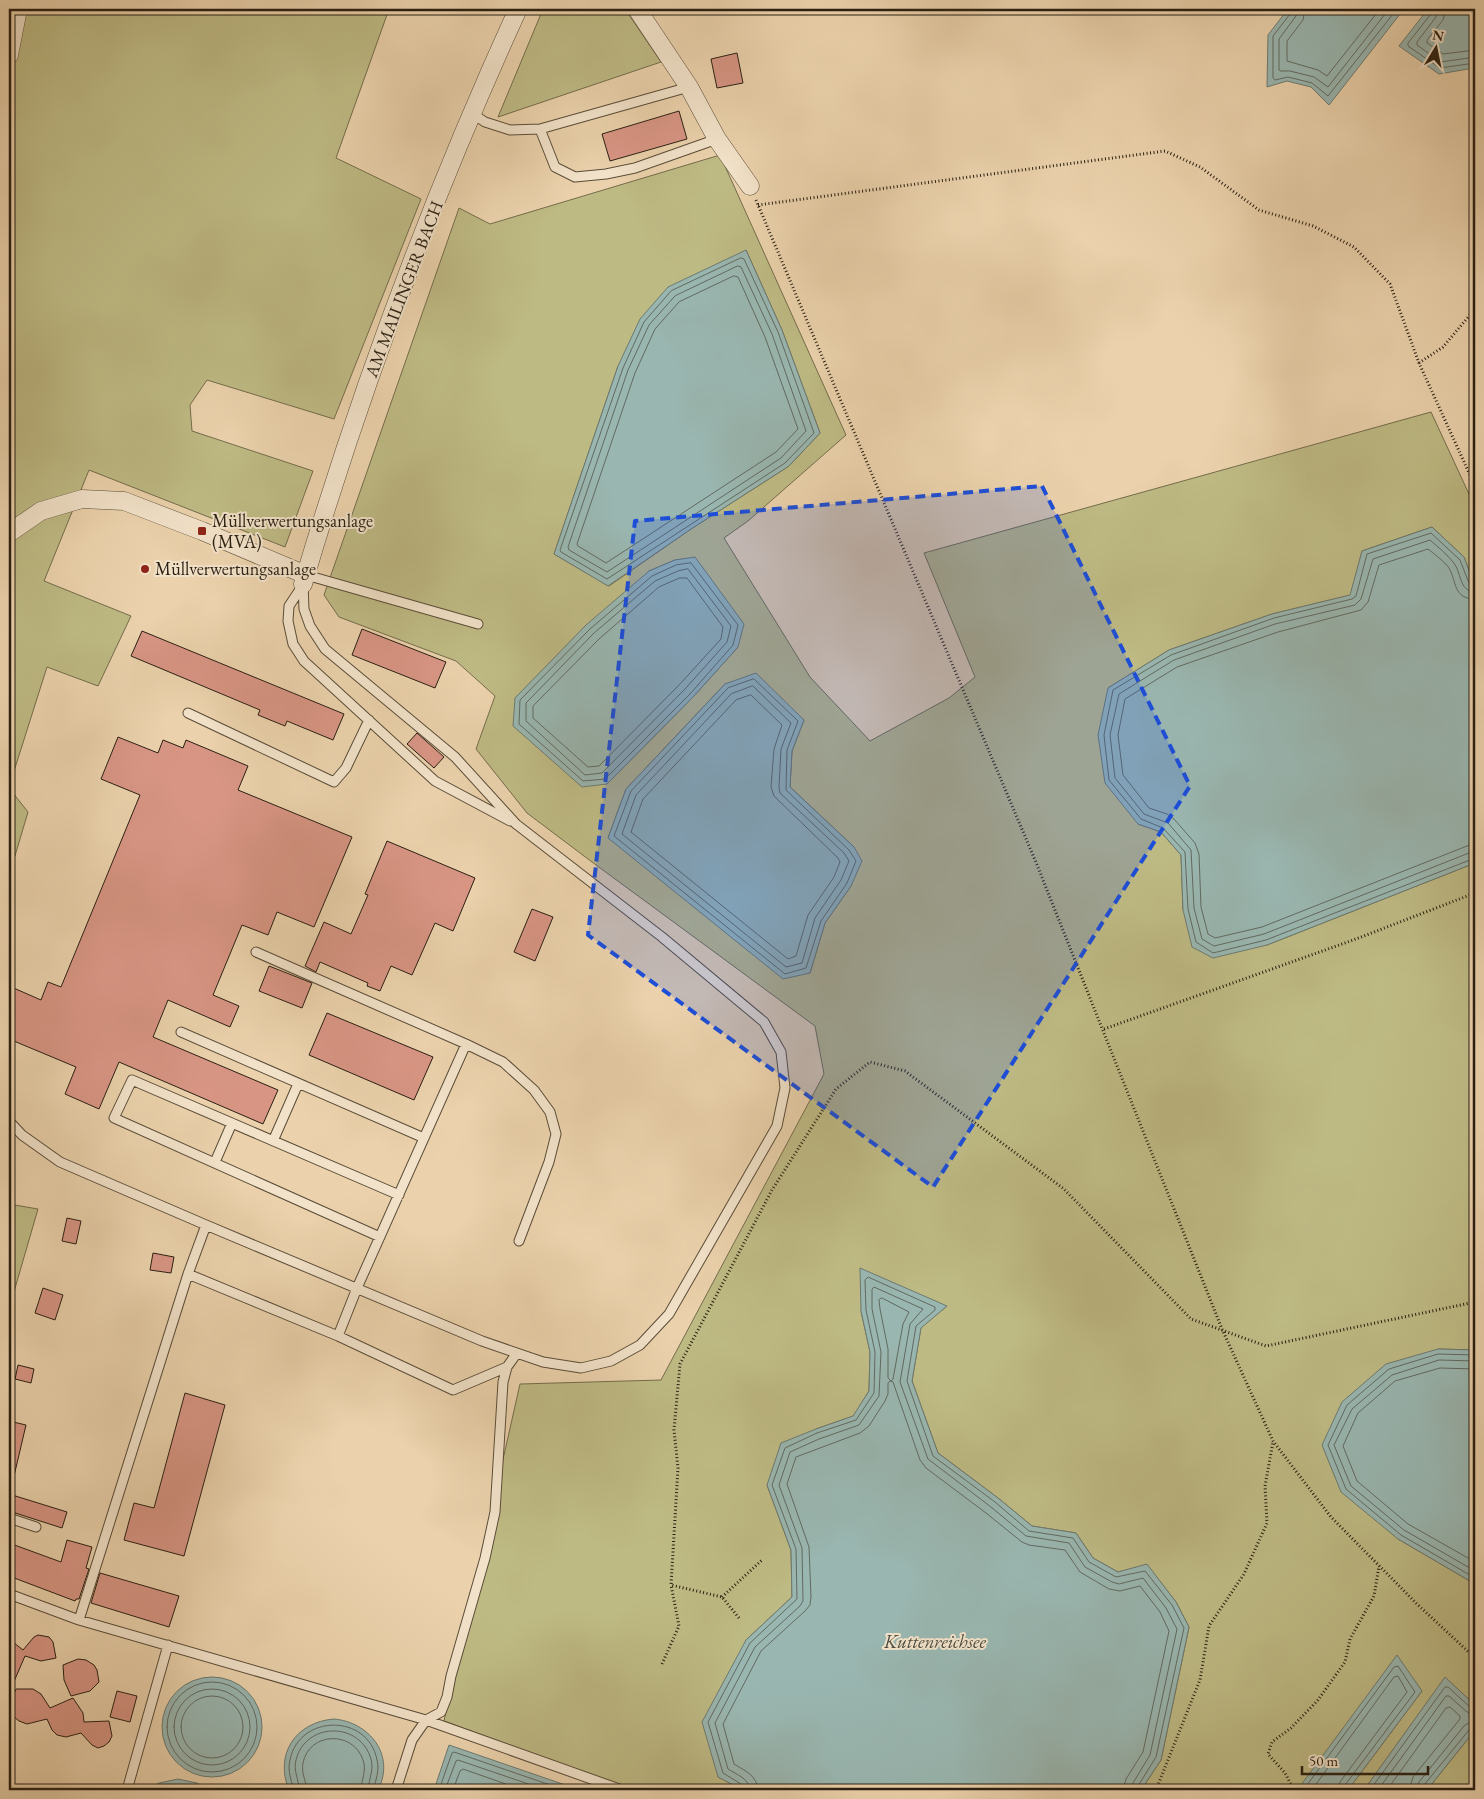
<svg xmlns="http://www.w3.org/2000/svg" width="1484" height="1799" font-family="'EB Garamond',serif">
  <rect width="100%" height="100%" fill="#ebd2ac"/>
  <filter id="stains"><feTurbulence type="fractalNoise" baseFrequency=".004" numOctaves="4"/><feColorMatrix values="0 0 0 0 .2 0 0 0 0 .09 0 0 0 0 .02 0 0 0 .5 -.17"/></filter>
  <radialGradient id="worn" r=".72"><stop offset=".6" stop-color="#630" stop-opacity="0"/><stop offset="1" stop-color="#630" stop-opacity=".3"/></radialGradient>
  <path fill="#beba84" stroke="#746c4b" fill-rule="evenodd" d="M9 9H389L336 158 421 199 334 419 207 380 190 405 192 431 313 471 285 547 89 470 44 581 131 616 98 686 47 667 9 787Z
    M543 9H625L661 62 498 117Z
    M720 155 846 435 748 521 724 538 810 677 870 741 949 698 975 677 924 553 1431 412 1475 507V587L1464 557 1432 527 1362 551 1351 595 1272 614 1169 650 1108 688 1138 824 1161 832 1181 855 1183 910 1267 945 1475 863V1350L1438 1349 1398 1539 1475 1584V1705L1445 1678 1364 1790H1348L1422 1691 1301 1785 1303 1790H1141L1161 1760 1189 1627 1176 1602 1147 1565 1118 1572 1093 1558 1076 1533 1032 1526 998 1498 938 1453 912 1381 921 1327 947 1306 861 1311 870 1352 869 1391 854 1416 816 1429 767 1485 791 1550 792 1597 746 1640 718 1777 743 1790H633L444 1721 520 1384 661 1380 824 1074 815 1026 592 862 527 813 476 749 495 696 456 661 339 617 324 595 459 208 490 224ZM746 250 782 330 820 433 789 466 691 529 609 586 554 554 618 366ZM695 558 738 647 693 697 607 784 649 571 675 560ZM725 684 804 720 792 751 790 787 854 847 851 886 825 923 810 973 608 838 626 789Z
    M9 788 28 812 9 876Z
    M9 1204 38 1209 9 1309Z
    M1475 1730V1790H1427Z"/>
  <path fill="#99b6b0" stroke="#6c7a71" d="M1288 9H1404L1329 105 1311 87 1287 81 1267 87 1268 35Z
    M1428 9H1475V67L1474 68 1439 74 1399 46Z
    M746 250 782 330 820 433 789 466 691 529 608 586 554 554 618 366 640 319 668 287Z
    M1432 527 1464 557 1475 587V863L1267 945 1213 958 1192 947 1183 910 1181 855 1161 832 1138 824 1105 783 1098 735 1108 688 1169 650 1272 614 1350 595 1362 551Z
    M695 557 744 624 738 647 693 697 607 784 582 787 513 726 515 698 586 625 649 571 675 560Z
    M756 673 804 720 792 751 790 787 854 847 862 861 851 886 825 923 810 973 783 979 608 838 626 789 725 684Z
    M860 1268 947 1306 921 1328 912 1381 938 1453 998 1498 1032 1526 1076 1533 1093 1558 1118 1572 1147 1564 1176 1602 1189 1627 1161 1760 1141 1790H743L718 1777 702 1722 746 1640 792 1597 791 1550 767 1485 781 1443 816 1429 853 1416 869 1391 870 1352 861 1311Z
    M1438 1349 1475 1350V1584L1398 1539 1341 1492 1322 1445 1342 1402 1386 1364Z
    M1397 1655 1422 1691 1348 1790H1303L1301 1785Z
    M1445 1677 1475 1705V1730L1427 1790H1364Z
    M162 1727a50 50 0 1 1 100 0a50 50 0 1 1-100 0Z
    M334 1719C369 1722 396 1755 378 1790H289C274 1754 296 1722 334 1719Z
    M449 1745 580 1790H434Z
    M178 1779 197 1783 209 1790H147L159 1783Z"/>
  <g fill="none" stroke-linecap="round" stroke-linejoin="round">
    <path stroke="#616a61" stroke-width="1" d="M1291 9 1290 14 1273 36V78L1275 80 1288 77 1312 83 1328 96 1397 9
      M1298 9 1296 16 1279 39V70L1281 71H1290L1314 77 1328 87 1389 9
      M1305 9 1303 20 1287 41V61L1318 70 1327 76 1380 9
      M1432 9 1431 14 1408 43V46L1440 68 1475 63
      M1438 9 1436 17 1417 42V45L1441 62 1475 57
      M1446 9 1443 20 1427 40V43L1443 54 1475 50
      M741 258 744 259 778 332 814 433 785 463 607 579 561 552 560 550 623 368 644 322 671 291Z
      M738 266 741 267 772 334 806 431 781 458 607 572 569 550 568 547 628 370 649 325 675 296Z
      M734 276 738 277 765 337 798 429 776 452 606 563 578 546 577 544 635 373 655 329 679 302Z
      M691 563 738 625 733 645 690 694 605 779 583 781 519 724 520 700 590 629 652 576 676 565Z
      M688 569 731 626 727 642 685 689 602 773 585 775 526 721V703L594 633 655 581 678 571Z
      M680 578H687L723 627 721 639 680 684 599 766 588 767 533 718V706L599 639 659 587Z
      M1475 586 1469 583 1460 560 1431 533 1367 554 1356 596 1352 599 1274 618 1171 655 1113 690 1104 735 1109 780 1141 819 1163 828 1185 852 1188 909 1196 942 1213 953 1266 940 1475 858
      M1475 592C1458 591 1462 572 1453 562 1447 554 1438 547 1430 540L1373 559 1361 599 1355 605 1275 624 1174 660 1119 694 1110 735 1115 778 1144 814 1168 823 1191 850 1194 908 1202 939 1214 946 1264 934 1469 853 1475 852
      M1475 599C1453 599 1457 582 1449 568 1444 561 1434 554 1428 549L1379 565 1368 602 1361 610 1278 632 1177 667 1125 699 1118 735 1123 775 1149 808 1167 814 1174 819 1195 843 1199 854 1201 907 1208 934 1215 938 1262 927 1467 846 1475 844
      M754 679 798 721 787 750 786 790 849 850 856 861 847 883 821 921 806 968 785 974 614 836 631 791 728 688Z
      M753 686 791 723 781 749 779 787 780 793 844 853 849 861 841 880 815 918 802 963 786 967 622 834 636 795 731 694Z
      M751 695 782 725 774 749 771 787 774 796 838 858 840 862 834 877 808 915 796 956 788 959 631 832 643 799 736 700Z
      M882 1298 909 1312 903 1324 893 1379 891 1381 888 1378V1349L880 1309 879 1300Z
      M1475 1355 1438 1354 1389 1369 1347 1405 1328 1445 1346 1489 1401 1535 1475 1578
      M1475 1361 1439 1360 1392 1375 1352 1409 1334 1445 1351 1486 1404 1530 1475 1571
      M1475 1369 1440 1368 1395 1381 1358 1413 1343 1446 1357 1481 1408 1524 1475 1562
      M167 1727a45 45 0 1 1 90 0a45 45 0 1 1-90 0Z
      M174 1727a38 38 0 1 1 76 0a38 38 0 1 1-76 0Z
      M181 1727a31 31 0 1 1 62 0a31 31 0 1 1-62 0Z
      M293 1790C292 1780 287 1771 290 1760 299 1714 368 1713 377 1760 380 1771 375 1780 374 1790
      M299 1790C299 1779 293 1771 296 1760 305 1723 357 1721 370 1756 375 1768 369 1778 368 1790
      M307 1790C306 1781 301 1773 303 1763 309 1732 353 1730 363 1760 367 1771 361 1780 361 1790
      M439 1790 452 1753 454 1752 565 1790
      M445 1790 456 1761 458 1760 546 1790
      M453 1790 460 1771 463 1769 523 1790
      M744 1790 741 1784 723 1773 708 1722 750 1643 797 1599 796 1549 772 1485 785 1448 817 1433 856 1420 874 1393 875 1352 866 1310 865 1280 868 1277 935 1307V1310L916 1326 907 1381 933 1456 995 1502 1029 1531 1073 1538 1089 1562 1116 1577 1145 1571 1172 1605 1184 1628 1156 1757 1138 1786 1137 1790
      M750 1790C749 1778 737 1775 728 1769L715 1723 755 1647 800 1606 803 1601 802 1548 779 1485 790 1452 819 1439 859 1425 879 1396 881 1352 872 1309V1289L874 1287 923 1309 910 1324 900 1382 928 1459 991 1507 1026 1536 1069 1543 1085 1567 1112 1582 1119 1584 1143 1578 1166 1608 1177 1629 1150 1755 1133 1783 1131 1790
      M758 1790C757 1775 745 1771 734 1764L723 1724 761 1651 805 1611 810 1605 811 1597 809 1547 787 1484 796 1457 860 1433 869 1426 885 1401 888 1394V1383L890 1381 893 1382 920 1460 926 1468 986 1513 1022 1542 1029 1545 1065 1550 1080 1572 1109 1589 1120 1591 1140 1586 1160 1612 1169 1631 1143 1752 1126 1779 1123 1790
      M1307 1790V1785L1394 1667 1398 1666 1415 1692 1345 1785 1344 1790
      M1313 1790 1314 1787 1394 1677 1398 1676 1407 1692 1340 1782 1338 1790
      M1370 1790 1445 1687H1448L1470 1707 1475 1708
      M1378 1790 1446 1696H1449L1467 1712 1475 1714
      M1387 1790 1446 1708 1450 1707 1460 1716V1719L1413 1777 1409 1790
      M1417 1790 1419 1782 1464 1726 1470 1722 1475 1721
      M1423 1790 1424 1785 1469 1730 1475 1728"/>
  </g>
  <path fill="#d89584" stroke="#291f12" d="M737 53 743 83 717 88 711 59Z
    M679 111 687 139 610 161 602 134Z
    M362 629 446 662 435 688 352 655Z
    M142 631 344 714 333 740 287 721 285 726 258 715 260 710 131 656Z
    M417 733 444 757 434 768 407 744Z
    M118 737 158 753 163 740 183 748 186 740 248 766 238 790 352 837 314 927 277 912 268 935 242 925 213 995 239 1006 230 1027 168 1000 153 1037 278 1090 263 1124 119 1062 99 1109 65 1094 76 1067 9 1039V986L41 1000 48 982 61 987 140 795 101 779Z
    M387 841 475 878 453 931 435 923 412 975 391 966 380 991 367 986 368 983 320 962 316 972 305 966 324 922 351 934 368 895 365 894Z
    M532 909 553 917 535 961 514 952Z
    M269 966 312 983 302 1008 259 991Z
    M327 1013 433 1057 414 1100 309 1055Z
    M67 1218 81 1221 76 1244 62 1241Z
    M153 1253 174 1257 171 1273 150 1270Z
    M43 1288 63 1295 55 1320 35 1313Z
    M18 1365 34 1369 31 1383 15 1379Z
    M185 1393 225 1405 184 1556 124 1540 134 1503 154 1508Z
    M9 1421 26 1425 14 1476 9 1475Z
    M9 1494 67 1512 62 1528 9 1511Z
    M67 1540 92 1547 86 1568 89 1569 79 1599H76L75 1601 9 1576V1543L61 1562Z
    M100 1573 179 1596 169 1627 91 1603Z
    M38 1635 49 1637 53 1642 56 1658 41 1661 25 1656 9 1693V1639L23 1650 34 1637Z
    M78 1659 86 1660 94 1665 97 1670 99 1682 90 1691 71 1696 64 1680 63 1665Z
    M16 1689H33L41 1694 50 1708 73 1698 83 1713 84 1722 109 1721 112 1736 109 1742 104 1746 98 1748 92 1745 81 1733 66 1737 57 1735 52 1730 47 1719 27 1724 19 1721 13 1716 10 1710V1703Z
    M117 1691 137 1696 130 1722 110 1717Z"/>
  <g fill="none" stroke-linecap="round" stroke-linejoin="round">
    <defs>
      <path id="lane" d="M473 114 485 122 510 130 540 129 689 87
        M540 129 555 167 575 177 606 174 635 168 717 139
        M306 575 478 624
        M303 585 289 606 288 621 293 644 304 661 435 781 510 821
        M188 713 334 782 346 768 369 720
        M256 952 466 1044 357 1288 338 1336
        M181 1032 424 1138
        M466 1044 503 1062 534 1090 550 1112 556 1134 549 1162 519 1241
        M9 1121 22 1135 60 1162 206 1225 482 1341 543 1362 581 1368 611 1361 640 1345 669 1314 777 1126 785 1088 781 1052 764 1022 662 937 516 824 455 757 325 649 310 626 304 609 303 584
        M273 1141 298 1084
        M215 1162 232 1123
        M206 1225 188 1274 79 1620 426 1720 622 1790
        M380 1237 114 1118 132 1080 399 1195
        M188 1274 338 1336 453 1390 507 1367
        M9 1518 36 1527
        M9 1594 79 1620
        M9 1790H10
        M127 1790 168 1645
        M396 1790 412 1740 426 1720 441 1712 447 1697 451 1676 485 1558 495 1512 503 1382 507 1367 517 1353"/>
      <path id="street" d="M637 9 689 87 717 139 750 186
        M9 55 18 9
        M9 533 41 511 82 499 124 501 202 531 306 575
        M303 584C361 388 433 195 518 9"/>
    </defs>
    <use href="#lane" stroke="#5a4c38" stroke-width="11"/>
    <use href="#street" stroke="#5a4c38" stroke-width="19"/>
    <path stroke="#291f12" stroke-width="3" stroke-dasharray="1 2.5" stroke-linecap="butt" d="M756 200 1035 860 1222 1329 1273 1441 1331 1517 1417 1604 1475 1658
      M758 205 1165 151 1200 167 1259 210 1313 226 1354 247 1390 284 1419 363 1475 486
      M1419 363 1443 347 1475 309
      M1104 1029 1356 939 1475 893
      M722 1597 763 1559
      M739 1618 722 1597 671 1585 678 1468 674 1430 680 1364 772 1190 836 1089 870 1062 905 1071 1064 1189 1191 1319 1266 1346 1475 1302
      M662 1664 679 1626 671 1585
      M1156 1790 1200 1680 1209 1626 1244 1574 1267 1523 1265 1486 1273 1442
      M1294 1790 1285 1773 1268 1754 1272 1742 1291 1728 1318 1700 1345 1662 1350 1639 1374 1596 1379 1566"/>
    <use href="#lane" stroke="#f2e2c9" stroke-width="9"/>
    <use href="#street" stroke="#f2e2c9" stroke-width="18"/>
  </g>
  <path fill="#1d4ed8" fill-opacity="0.2" stroke="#1d4ed8" stroke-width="4" stroke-dasharray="10 6" stroke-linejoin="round" d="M1042 486 1190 786 933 1187 588 935 635 521Z"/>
  <g fill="#8f2418" stroke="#f2e2c9" stroke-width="2">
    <rect x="197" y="526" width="10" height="10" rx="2.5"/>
    <circle cx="145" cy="569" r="5"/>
  </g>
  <g text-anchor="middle" stroke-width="4" stroke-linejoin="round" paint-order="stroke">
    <g font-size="18" fill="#291f12" stroke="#f2e2c9">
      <text transform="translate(404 289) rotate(-69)" y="6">AM MAILINGER BACH</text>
    </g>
    <g font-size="18" fill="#291f12" stroke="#f2e2c9" text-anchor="start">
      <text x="212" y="527">Müllverwertungsanlage<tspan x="212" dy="21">(MVA)</tspan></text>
      <text x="155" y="575">Müllverwertungsanlage</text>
    </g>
    <g font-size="19" font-style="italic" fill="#4b4c41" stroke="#f2e2c9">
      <text x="935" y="1648">Kuttenreichsee</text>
    </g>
  </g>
  <rect width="1484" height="1799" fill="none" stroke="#ebd2ac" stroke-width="30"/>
  <rect x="10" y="10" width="1464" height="1779" fill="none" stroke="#291f12" stroke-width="2.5"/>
  <rect x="15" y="15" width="1454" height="1769" fill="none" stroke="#291f12"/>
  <g transform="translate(1436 48) rotate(10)" stroke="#f2e2c9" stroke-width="4" paint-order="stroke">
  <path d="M0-4L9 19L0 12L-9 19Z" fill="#291f12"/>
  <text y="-8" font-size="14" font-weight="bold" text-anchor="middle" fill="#291f12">N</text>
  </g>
  <path d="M1302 1766v8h126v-8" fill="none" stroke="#291f12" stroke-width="2.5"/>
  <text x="1309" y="1766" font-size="15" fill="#291f12" stroke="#f2e2c9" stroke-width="4" paint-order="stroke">50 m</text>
  <rect width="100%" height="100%" filter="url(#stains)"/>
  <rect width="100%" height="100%" fill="url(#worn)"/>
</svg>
